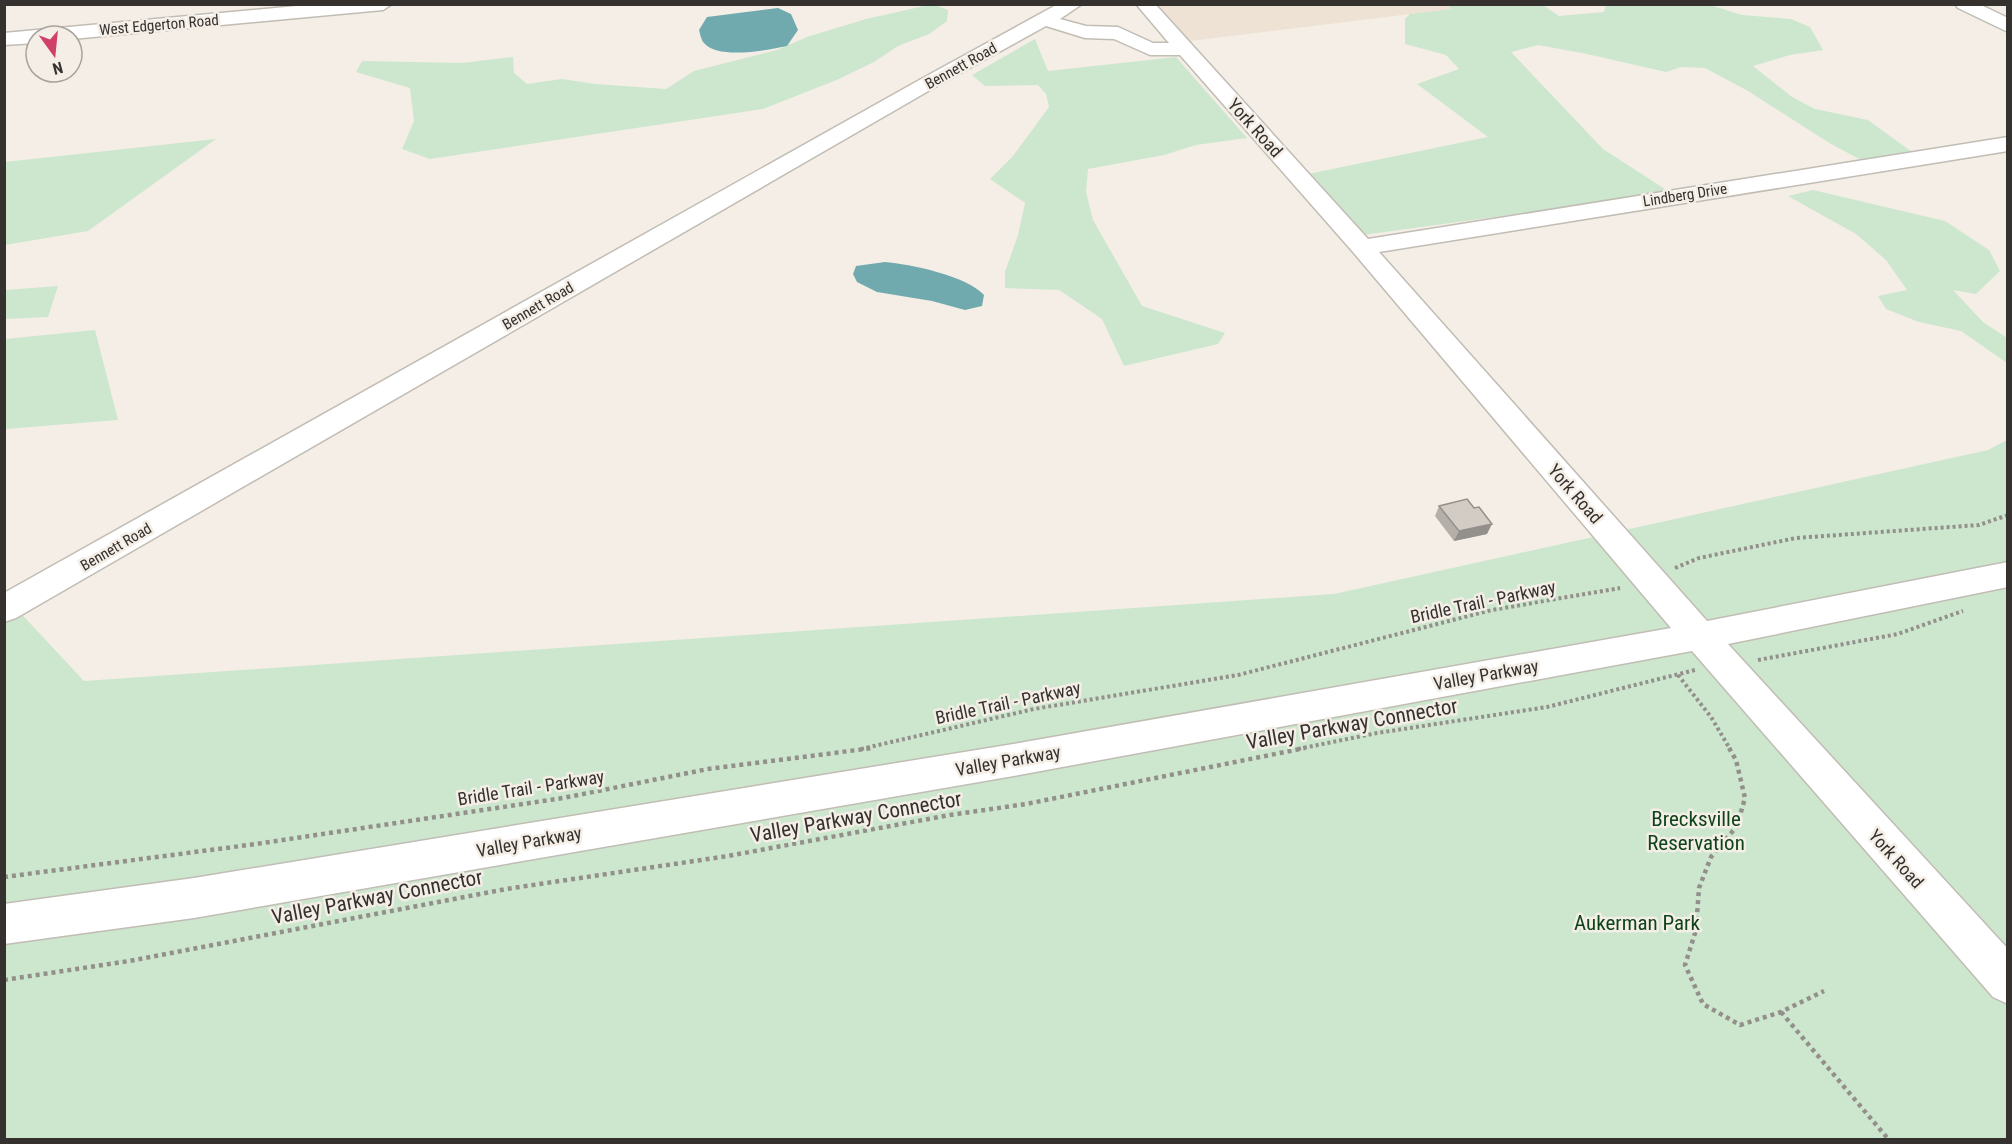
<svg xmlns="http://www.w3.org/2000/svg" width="2012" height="1144" font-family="'Roboto Condensed',sans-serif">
  <rect width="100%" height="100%" fill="#f4eee6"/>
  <path fill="#ede2d4" d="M1447 4 1451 9 1190 41 1155 5Z"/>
  <path fill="#cde7cf" d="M933 4 948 10 947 21 929 34 898 46 874 62 839 79 763 109 430 159 402 149 414 121 410 88 356 72 362 61 462 63 513 57 514 73 527 84 562 79 595 84 666 89 694 71 777 50 807 37 866 19Z
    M1447 4 1543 5 1559 16 1604 12 1606 5 1707 4 1742 15 1791 19 1810 27 1823 50 1790 55 1753 66 1792 97 1815 109 1868 120 1912 152 1861 160 1831 144 1748 91 1705 68 1681 67 1666 72 1587 54 1538 45 1511 52 1603 149 1671 193 1363 235 1308 174 1488 137 1417 84 1459 69 1446 55 1405 44V19L1410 14 1451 9Z
    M1035 39 1048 71 1176 57 1247 138 1196 145 1164 155 1088 169 1086 192 1093 220 1142 306 1225 333 1218 344 1124 366 1102 319 1059 290 1005 288V272L1018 235 1025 203 990 179 1013 156 1049 107 1046 94 1038 85 985 86 972 75Z
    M216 139 88 231 5 245V162Z
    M1813 190 1945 221 1989 250 2000 271 1976 294 1953 290 1983 322 2007 338V363L1961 331 1919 322 1886 309 1878 296 1907 290 1886 260 1856 234 1788 196Z
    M58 286 48 317 5 319V290Z
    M95 330 118 420 5 429V339Z
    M2007 440V1139H5L4 611 14 606 84 681 1334 594 1988 450Z"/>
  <path fill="#71aaae" d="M778 8 791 14 798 30 787 46C768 50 718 60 704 43 701 40 700 33 699 30L707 17Z
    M885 262C910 264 967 276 984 295L982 306 965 310 932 301 877 292 857 282 853 274 856 266Z"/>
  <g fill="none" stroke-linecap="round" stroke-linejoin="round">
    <defs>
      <path id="minor" d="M318 4H392L383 10 72 39V36H36V43L4 45V33Z
        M1058 4H1082L1060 19 1086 26 1118 27 1153 43H1169L1136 4H1155L1368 239 2008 137V151L1379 252 1707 621 2008 562V587L1728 644 2008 949V1004L1993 997 1692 651 1019 775 194 918 4 944V904L194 878 1019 743 1671 628 1353 252 1180 55H1150L1114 39 1085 38 1046 26 937 86 16 618 4 622V593L923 78Z
        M1955 4H1979L2008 18V32L1958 8Z"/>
    </defs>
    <use href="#minor" stroke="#c1bcb4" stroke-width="3"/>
    <path stroke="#938f8a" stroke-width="4" stroke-dasharray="3 3" stroke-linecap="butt" d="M1675 568 1699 558 1796 538 1979 525 2008 515
      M1758 660 1898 634 1963 611
      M1678 675 1711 717 1730 749
      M861 749 1034 709 1238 675 1492 610 1620 588
      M1298 749 1377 733 1547 707 1695 670"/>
    <path stroke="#938f8a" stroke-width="4.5" stroke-dasharray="4 4" stroke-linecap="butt" d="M1729 748 1736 760 1745 798 1737 826 1711 857 1699 888 1696 930 1685 965 1703 1004 1740 1025 1781 1012 1824 991
      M4 877 256 844 563 798 708 769 873 748
      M4 980 129 961 506 889 728 856 950 815 1026 804 1305 748
      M1781 1012 1889 1140"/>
    <use href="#minor" fill="#fff" fill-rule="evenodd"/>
  </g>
  <path fill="#b5afa9" d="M1439 506 1487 534 1454 541 1435 516Z"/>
  <path fill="#938f8a" d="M1492 524 1487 534 1454 541 1459 531Z"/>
  <path fill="#d2ccc5" stroke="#938f8a" stroke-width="1.5" d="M1467 499 1474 508 1479 507 1492 524 1459 531 1439 506Z"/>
  <g text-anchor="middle" stroke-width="5" stroke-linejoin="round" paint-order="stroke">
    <g font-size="15" fill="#34312f" stroke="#f4eee6">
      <text transform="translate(159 25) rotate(-5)" y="5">West Edgerton Road</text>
      <text transform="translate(961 66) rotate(-29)" y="5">Bennett Road</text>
      <text transform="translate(1685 195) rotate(-9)" y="5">Lindberg Drive</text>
      <text transform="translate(538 306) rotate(-30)" y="5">Bennett Road</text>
      <text transform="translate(116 547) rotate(-30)" y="5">Bennett Road</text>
    </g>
    <g font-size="18" fill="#34312f" stroke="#f4eee6">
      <text transform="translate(1255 128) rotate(48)" y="6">York Road</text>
      <text transform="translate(1575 494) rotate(49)" y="6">York Road</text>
      <text transform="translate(1483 602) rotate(-12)" y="6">Bridle Trail - Parkway</text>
      <text transform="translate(1486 675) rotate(-10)" y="6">Valley Parkway</text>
      <text transform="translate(1008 703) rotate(-12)" y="6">Bridle Trail - Parkway</text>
      <text transform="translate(1008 761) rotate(-10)" y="6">Valley Parkway</text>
      <text transform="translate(531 788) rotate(-9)" y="6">Bridle Trail - Parkway</text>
      <text transform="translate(529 842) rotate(-10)" y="6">Valley Parkway</text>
      <text transform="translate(1896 859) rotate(48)" y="6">York Road</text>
    </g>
    <g font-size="21" fill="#34312f" stroke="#f4eee6">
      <text transform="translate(1352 724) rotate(-10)" y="7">Valley Parkway Connector</text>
      <text transform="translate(856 817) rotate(-10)" y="7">Valley Parkway Connector</text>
      <text transform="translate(377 897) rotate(-11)" y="7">Valley Parkway Connector</text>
    </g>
    <g font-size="21" fill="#0e441a" stroke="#f4eee6">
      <text x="1696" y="826">Brecksville<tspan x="1696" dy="24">Reservation</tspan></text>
      <text x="1637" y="930">Aukerman Park</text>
    </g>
  </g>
  <rect width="2012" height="1144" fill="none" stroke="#34312f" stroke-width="12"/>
  <g transform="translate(54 54) rotate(165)"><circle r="28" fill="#f4eee6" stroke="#a7a29d" stroke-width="1.5"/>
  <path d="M0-4.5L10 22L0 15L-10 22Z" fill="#d04169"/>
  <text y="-9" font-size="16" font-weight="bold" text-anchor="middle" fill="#34312f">N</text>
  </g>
</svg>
